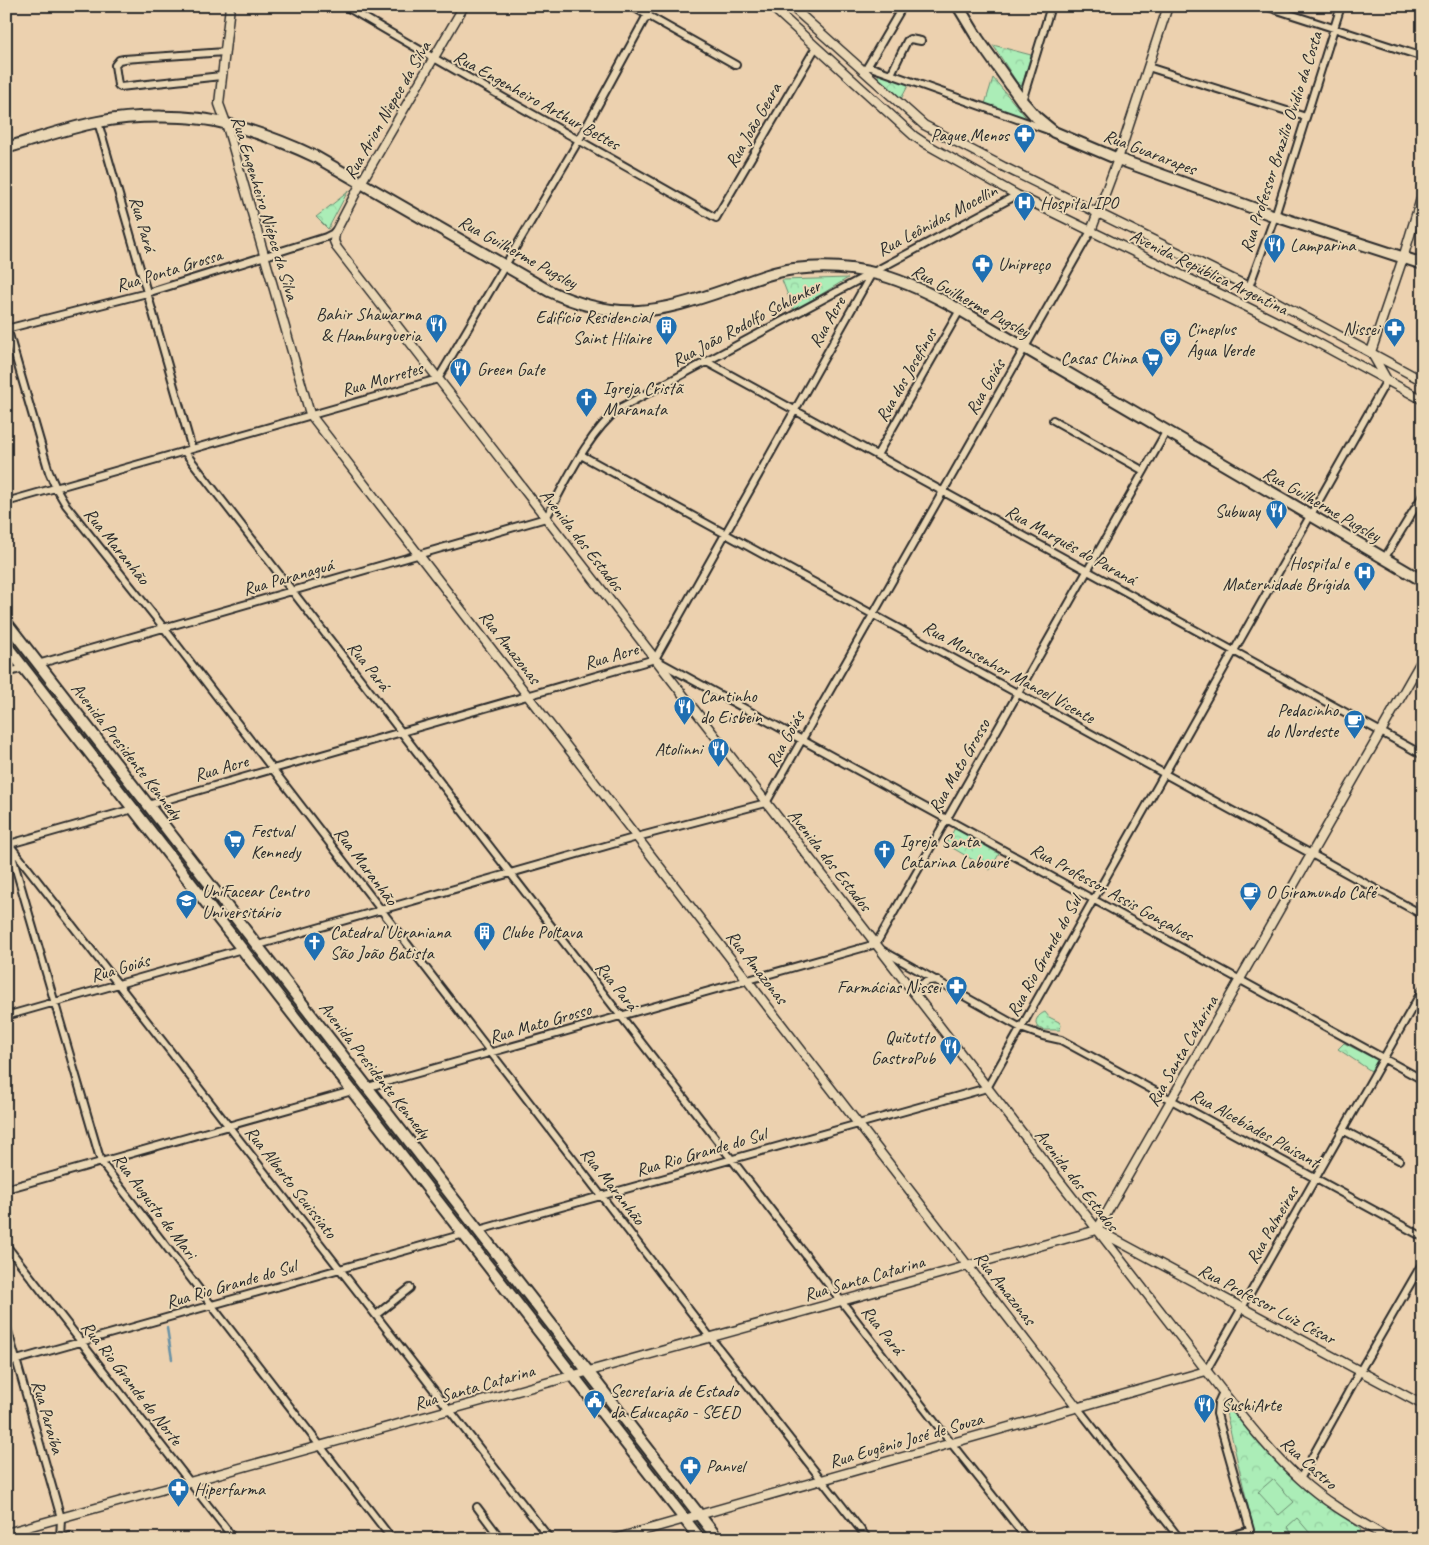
<svg xmlns="http://www.w3.org/2000/svg" width="1429" height="1545" font-family="Caveat,sans-serif">
  <defs>
    <pattern id="grass-dots" width="8" height="8" patternUnits="userSpaceOnUse" patternTransform="scale(1.25)"><rect width="8" height="8" fill="#abedb7"/><path d="M2 2h.1M6 6h.1" fill="none" stroke="#93cb9e" stroke-width="1.8" stroke-linecap="round"/></pattern>
    <pattern id="forest-crowns" width="20" height="18" patternUnits="userSpaceOnUse" patternTransform="scale(1.25)"><rect width="20" height="18" fill="#abedb7"/><path d="M2 6a3 3 0 1 1 6 0M12 15a3 3 0 1 1 6 0" fill="none" stroke="#93cb9e"/></pattern>
  </defs>
  <rect width="100%" height="100%" fill="#ecd1af"/>
  <filter id="ink" filterUnits="userSpaceOnUse"><feTurbulence type="fractalNoise" baseFrequency=".02" numOctaves="2"/><feDisplacementMap in="SourceGraphic" scale="10" xChannelSelector="R" yChannelSelector="G"/><feConvolveMatrix kernelMatrix="1 2 1 2 8 2 1 2 1" color-interpolation-filters="sRGB"/></filter>
  <g filter="url(#ink)">
    <path fill="url(#grass-dots)" stroke="#6b8c71" d="M1045 1012 1049 1017 1059 1022 1061 1025 1060 1030H1044L1038 1028C1033 1021 1038 1015 1045 1012Z"/>
    <path fill="url(#forest-crowns)" stroke="#6b8c71" d="M993 45 1031 55 1021 89Z
      M879 73 909 84 901 99 877 79Z
      M993 78 1030 122 985 104Z
      M348 192V191L328 229 316 217Z
      M848 278 794 311 782 280Z
      M955 828 999 854 990 870 946 844Z
      M1344 1043 1377 1060 1371 1071 1338 1049Z
      M1224 1404 1305 1487 1361 1530 1356 1539H1247V1537L1253 1532V1527Z"/>
    <path fill="#abedb7" stroke="#6b8c71" d="M1273 1479 1294 1502 1279 1515 1258 1492Z
      M1297 1518 1315 1539H1297L1287 1527Z"/>
    <g fill="none" stroke-linecap="round" stroke-linejoin="round">
      <path stroke="#6b92a5" stroke-width="2.5" d="M167 1328 172 1359"/>
      <defs>
        <path id="minor" d="M345 6C467 79 593 147 716 218L816 47
          M631 6 736 65
          M1265 6 1423 57
          M868 66 1048 130
          M1148 67 1306 117
          M866 69 903 6
          M891 74 907 41 910 39 921 41
          M221 76 120 87 118 85 115 65 119 60 124 59 225 52
          M1022 101 1051 6
          M98 122 192 449
          M1249 287 1275 216 1341 6
          M6 324 49 472 56 488 66 505 164 628 710 1337 868 1539
          M6 329 147 293 326 237 332 234 337 229
          M705 361 1423 755
          M1053 420 1144 471
          M184 451 951 1443 1027 1539
          M581 455 1423 915
          M877 455 960 310
          M6 502 438 379 579 140 652 6
          M1384 559 1423 495
          M656 660 1423 1080
          M38 664 546 518C566 482 587 434 620 408L1017 195
          M6 673 24 668
          M148 805 655 659 872 273
          M6 835 101 1162 392 1539
          M9 844 550 1539
          M6 845 133 809
          M258 945 637 837 766 803 1091 231
          M880 949 1021 1028 1043 1036 1061 1040 1423 1237
          M914 993C920 983 925 981 937 980
          M6 1016 242 949
          M368 1087 876 944 1166 432
          M1343 1130 1399 1160
          M6 1189 352 1091
          M479 1230 987 1088 1387 380
          M6 1245 234 1539
          M376 1315 410 1288
          M6 1324 61 1518 60 1539
          M6 1363 464 1234
          M1206 1371 1423 989
          M1077 1407 1180 1539
          M1300 1479 1360 1371 1423 1262
          M477 1507 501 1539
          M70 1536 72 1539
          M436 1536 438 1539
          M1220 1539 1250 1530 1217 1414 1218 1403 1223 1392"/>
        <path id="tertiary" d="M230 6 219 104 226 123 310 414 1077 1407
          M464 6 361 183 335 233 334 241 337 248 1223 1392C1247 1422 1271 1453 1300 1479 1327 1504 1359 1521 1390 1539
          M771 6 914 136 926 144 1017 195 1245 306 1307 337 1423 400
          M791 6 924 125 1004 167 1249 287 1423 381
          M1091 231 1118 159 1168 6
          M1387 380 1371 352 1403 258 1423 192
          M1101 1232 1423 1405
          M6 1533 1097 1230 1423 658
          M614 1539 1206 1371"/>
        <path id="primary" d="M958 6 978 39 1022 101 1036 117 1054 132 1118 159 1275 216 1423 264
          M6 148C36 139 67 128 98 122 133 115 192 114 227 124 257 132 287 143 316 157L549 291C618 323 659 313 728 289 750 281 771 272 794 269 859 261 905 279 960 310L1423 581
          M6 622 718 1539
          M6 645 700 1539"/>
      </defs>
      <use href="#minor" stroke="#2b2b2b" stroke-width="10"/>
      <use href="#tertiary" stroke="#2b2b2b" stroke-width="11"/>
      <use href="#primary" stroke="#2b2b2b" stroke-width="14"/>
      <use href="#minor" stroke="#ead7b5" stroke-width="6"/>
      <use href="#tertiary" stroke="#ead7b5" stroke-width="8"/>
      <use href="#primary" stroke="#ead7b5" stroke-width="10"/>
    </g>
  </g>
  <defs>
    <symbol id="pharmacy-pin" viewBox="-11 -11 22 30"><path d="M0 17L-7.5 6A9.5 9.5 0 1 1 7.5 6Z" fill="#1f6fb2" stroke="#ead7b5"/><path d="M-2-6h4v4h4v4h-4v4h-4v-4h-4v-4h4Z" fill="#fff"/></symbol>
    <symbol id="hospital-pin" viewBox="-11 -11 22 30"><path d="M0 17L-7.5 6A9.5 9.5 0 1 1 7.5 6Z" fill="#1f6fb2" stroke="#ead7b5"/><path d="M-5-5h3v3.5h4V-5h3V5h-3V1.5h-4V5h-3Z" fill="#fff"/></symbol>
    <symbol id="restaurant-pin" viewBox="-11 -11 22 30"><path d="M0 17L-7.5 6A9.5 9.5 0 1 1 7.5 6Z" fill="#1f6fb2" stroke="#ead7b5"/><path d="M-5-6h1v4h1v-4h1v4h1v-4h1v5L-1.5 .5V6h-2V.5L-5-1ZM5-6V6H3V1.5H1.5Q1.5-4 5-6Z" fill="#fff"/></symbol>
    <symbol id="building-pin" viewBox="-11 -11 22 30"><path d="M0 17L-7.5 6A9.5 9.5 0 1 1 7.5 6Z" fill="#1f6fb2" stroke="#ead7b5"/><path d="M-4-6H4V6H1V3H-1V6H-4ZM-2.5-4.3h1.7v1.8h-1.7ZM.8-4.3h1.7v1.8H.8ZM-2.5-1h1.7V.8h-1.7ZM.8-1h1.7V.8H.8Z" fill="#fff"/></symbol>
    <symbol id="theatre-pin" viewBox="-11 -11 22 30"><path d="M0 17L-7.5 6A9.5 9.5 0 1 1 7.5 6Z" fill="#1f6fb2" stroke="#ead7b5"/><path d="M-5-5.5Q0-4 5-5.5V0Q5 5 0 6Q-5 5-5 0ZM-3.3-2.5H-1v1.5H-3.3ZM1-2.5H3.3v1.5H1ZM-2.8 1Q0 5.5 2.8 1Z" fill="#fff"/></symbol>
    <symbol id="supermarket-pin" viewBox="-11 -11 22 30"><path d="M0 17L-7.5 6A9.5 9.5 0 1 1 7.5 6Z" fill="#1f6fb2" stroke="#ead7b5"/><path d="M-6-5.5h2.5l.6 2H6L4.5 2H-2.5L-4.4-4H-6ZM-1.5 3.2a1.3 1.3 0 1 0 .1 0ZM3 3.2a1.3 1.3 0 1 0 .1 0Z" fill="#fff"/></symbol>
    <symbol id="church-pin" viewBox="-11 -11 22 30"><path d="M0 17L-7.5 6A9.5 9.5 0 1 1 7.5 6Z" fill="#1f6fb2" stroke="#ead7b5"/><path d="M-1.2-6h2.4v3.5h3.3v2.4h-3.3V6h-2.4V-.1h-3.3v-2.4h3.3Z" fill="#fff"/></symbol>
    <symbol id="cafe-pin" viewBox="-11 -11 22 30"><path d="M0 17L-7.5 6A9.5 9.5 0 1 1 7.5 6Z" fill="#1f6fb2" stroke="#ead7b5"/><path d="M-5.5-4.5H6V0H3Q3 3.5 0 3.5H-2.5Q-5.5 3.5-5.5 0ZM3-3.2v2h1.7v-2ZM-6 4.5H4V6H-6Z" fill="#fff"/></symbol>
    <symbol id="university-pin" viewBox="-11 -11 22 30"><path d="M0 17L-7.5 6A9.5 9.5 0 1 1 7.5 6Z" fill="#1f6fb2" stroke="#ead7b5"/><path d="M0-5L7-2L0 1L-7-2ZM-4 1L0 2.5L4 1V4Q0 6-4 4Z" fill="#fff"/></symbol>
    <symbol id="civic-pin" viewBox="-11 -11 22 30"><path d="M0 17L-7.5 6A9.5 9.5 0 1 1 7.5 6Z" fill="#1f6fb2" stroke="#ead7b5"/><path d="M-.6-6.5H3V-4.5H.6V-3L4-1V1h2V6H-6V1h2V-1L-.6-3ZM-1.2 2.5V6h2.4V2.5Z" fill="#fff"/></symbol>
  </defs>
  <g fill-rule="evenodd">
    <use href="#pharmacy-pin" x="1012" y="122" width="25" height="34"/>
    <use href="#hospital-pin" x="1012" y="190" width="25" height="34"/>
    <use href="#restaurant-pin" x="1262" y="232" width="25" height="34"/>
    <use href="#pharmacy-pin" x="970" y="252" width="25" height="34"/>
    <use href="#restaurant-pin" x="424" y="312" width="25" height="34"/>
    <use href="#building-pin" x="654" y="314" width="25" height="34"/>
    <use href="#pharmacy-pin" x="1382" y="316" width="25" height="34"/>
    <use href="#theatre-pin" x="1158" y="326" width="25" height="34"/>
    <use href="#supermarket-pin" x="1140" y="346" width="25" height="34"/>
    <use href="#restaurant-pin" x="448" y="356" width="25" height="34"/>
    <use href="#church-pin" x="574" y="386" width="25" height="34"/>
    <use href="#restaurant-pin" x="1264" y="498" width="25" height="34"/>
    <use href="#hospital-pin" x="1352" y="560" width="25" height="34"/>
    <use href="#restaurant-pin" x="672" y="694" width="25" height="34"/>
    <use href="#cafe-pin" x="1342" y="708" width="25" height="34"/>
    <use href="#restaurant-pin" x="706" y="736" width="25" height="34"/>
    <use href="#supermarket-pin" x="222" y="828" width="25" height="34"/>
    <use href="#church-pin" x="872" y="838" width="25" height="34"/>
    <use href="#cafe-pin" x="1238" y="880" width="25" height="34"/>
    <use href="#university-pin" x="174" y="888" width="25" height="34"/>
    <use href="#building-pin" x="472" y="920" width="25" height="34"/>
    <use href="#church-pin" x="302" y="930" width="25" height="34"/>
    <use href="#pharmacy-pin" x="944" y="974" width="25" height="34"/>
    <use href="#restaurant-pin" x="938" y="1034" width="25" height="34"/>
    <use href="#civic-pin" x="582" y="1388" width="25" height="34"/>
    <use href="#restaurant-pin" x="1192" y="1392" width="25" height="34"/>
    <use href="#pharmacy-pin" x="678" y="1454" width="25" height="34"/>
    <use href="#pharmacy-pin" x="166" y="1476" width="25" height="34"/>
  </g>
  <g text-anchor="middle" stroke-width="4" stroke-linejoin="round" paint-order="stroke">
    <g font-size="18" fill="#2b2b2b" stroke="#ead7b5">
      <text transform="translate(537 100) rotate(29)" y="6">Rua Engenheiro Arthur Bettes</text>
      <text transform="translate(387 110) rotate(-60)" y="6">Rua Arion Niepce da Silva</text>
      <text transform="translate(753 125) rotate(-60)" y="6">Rua João Geara</text>
      <text transform="translate(1281 142) rotate(-72)" y="6">Rua Professor Brazílio Ovídio da Costa</text>
      <text transform="translate(1150 152) rotate(21)" y="6">Rua Guararapes</text>
      <text transform="translate(265 208) rotate(73)" y="6">Rua Engenheiro Niépce da Silva</text>
      <text transform="translate(937 220) rotate(-28)" y="6">Rua Leônidas Mocellin</text>
      <text transform="translate(143 224) rotate(74)" y="6">Rua Pará</text>
      <text transform="translate(518 252) rotate(29)" y="6">Rua Guilherme Pugsley</text>
      <text transform="translate(169 270) rotate(-17)" y="6">Rua Ponta Grossa</text>
      <text transform="translate(1209 272) rotate(26)" y="6">Avenida República Argentina</text>
      <text transform="translate(971 301) rotate(29)" y="6">Rua Guilherme Pugsley</text>
      <text transform="translate(827 322) rotate(-60)" y="6">Rua Acre</text>
      <text transform="translate(746 323) rotate(-28)" y="6">Rua João Rodolfo Schlenker</text>
      <text transform="translate(906 375) rotate(-60)" y="6">Rua dos Josefinos</text>
      <text transform="translate(382 379) rotate(-16)" y="6">Rua Morretes</text>
      <text transform="translate(985 387) rotate(-60)" y="6">Rua Goiás</text>
      <text transform="translate(1322 504) rotate(30)" y="6">Rua Guilherme Pugsley</text>
      <text transform="translate(582 540) rotate(52)" y="6">Avenida dos Estados</text>
      <text transform="translate(1071 545) rotate(29)" y="6">Rua Marquês do Paraná</text>
      <text transform="translate(117 546) rotate(51)" y="6">Rua Maranhão</text>
      <text transform="translate(288 577) rotate(-16)" y="6">Rua Paranaguá</text>
      <text transform="translate(510 647) rotate(52)" y="6">Rua Amazonas</text>
      <text transform="translate(611 656) rotate(-16)" y="6">Rua Acre</text>
      <text transform="translate(369 666) rotate(52)" y="6">Rua Pará</text>
      <text transform="translate(1009 672) rotate(29)" y="6">Rua Monsenhor Manoel Vicente</text>
      <text transform="translate(785 739) rotate(-61)" y="6">Rua Goiás</text>
      <text transform="translate(127 751) rotate(52)" y="6">Avenida Presidente Kennedy</text>
      <text transform="translate(959 766) rotate(-60)" y="6">Rua Mato Grosso</text>
      <text transform="translate(221 768) rotate(-16)" y="6">Rua Acre</text>
      <text transform="translate(830 860) rotate(52)" y="6">Avenida dos Estados</text>
      <text transform="translate(366 866) rotate(53)" y="6">Rua Maranhão</text>
      <text transform="translate(1112 892) rotate(29)" y="6">Rua Professor Assis Gonçalves</text>
      <text transform="translate(1044 956) rotate(-61)" y="6">Rua Rio Grande do Sul</text>
      <text transform="translate(757 967) rotate(52)" y="6">Rua Amazonas</text>
      <text transform="translate(120 968) rotate(-16)" y="6">Rua Goiás</text>
      <text transform="translate(617 986) rotate(52)" y="6">Rua Pará</text>
      <text transform="translate(540 1023) rotate(-16)" y="6">Rua Mato Grosso</text>
      <text transform="translate(1182 1051) rotate(-60)" y="6">Rua Santa Catarina</text>
      <text transform="translate(375 1070) rotate(52)" y="6">Avenida Presidente Kennedy</text>
      <text transform="translate(1255 1128) rotate(29)" y="6">Rua Alcebíades Plaisant</text>
      <text transform="translate(701 1152) rotate(-16)" y="6">Rua Rio Grande do Sul</text>
      <text transform="translate(1077 1180) rotate(52)" y="6">Avenida dos Estados</text>
      <text transform="translate(291 1182) rotate(52)" y="6">Rua Alberto Scuissiato</text>
      <text transform="translate(613 1186) rotate(52)" y="6">Rua Maranhão</text>
      <text transform="translate(155 1206) rotate(53)" y="6">Rua Augusto de Mari</text>
      <text transform="translate(1272 1225) rotate(-60)" y="6">Rua Palmeiras</text>
      <text transform="translate(864 1278) rotate(-16)" y="6">Rua Santa Catarina</text>
      <text transform="translate(231 1284) rotate(-16)" y="6">Rua Rio Grande do Sul</text>
      <text transform="translate(1005 1288) rotate(52)" y="6">Rua Amazonas</text>
      <text transform="translate(1267 1304) rotate(28)" y="6">Rua Professor Luiz César</text>
      <text transform="translate(883 1330) rotate(52)" y="6">Rua Pará</text>
      <text transform="translate(132 1383) rotate(52)" y="6">Rua Rio Grande do Norte</text>
      <text transform="translate(474 1387) rotate(-16)" y="6">Rua Santa Catarina</text>
      <text transform="translate(48 1417) rotate(74)" y="6">Rua Paraíba</text>
      <text transform="translate(906 1440) rotate(-16)" y="6">Rua Eugênio José de Souza</text>
      <text transform="translate(1309 1463) rotate(42)" y="6">Rua Castro</text>
    </g>
    <g font-size="18" fill="#2b2b2b" stroke="#ead7b5" text-anchor="start">
      <text x="1009" y="141" text-anchor="end">Pague Menos</text>
      <text x="1040" y="209">Hospital IPO</text>
      <text x="1290" y="251">Lamparina</text>
      <text x="998" y="270">Unipreço</text>
      <text x="421" y="320" text-anchor="end">Bahir Shawarma<tspan x="421" dy="21">&amp; Hamburgueria</tspan></text>
      <text x="651" y="323" text-anchor="end">Edifício Residencial<tspan x="651" dy="21">Saint Hilaire</tspan></text>
      <text x="1187" y="335">Cineplus<tspan x="1187" dy="21">Água Verde</tspan></text>
      <text x="1379" y="335" text-anchor="end">Nissei</text>
      <text x="1137" y="364" text-anchor="end">Casas China</text>
      <text x="477" y="375">Green Gate</text>
      <text x="603" y="394">Igreja Cristã<tspan x="603" dy="21">Maranata</tspan></text>
      <text x="1260" y="517" text-anchor="end">Subway</text>
      <text x="1349" y="569" text-anchor="end">Hospital e<tspan x="1349" dy="21">Maternidade Brígida</tspan></text>
      <text x="700" y="702">Cantinho<tspan x="700" dy="21">do Eisbein</tspan></text>
      <text x="1338" y="716" text-anchor="end">Pedacinho<tspan x="1338" dy="21">do Nordeste</tspan></text>
      <text x="702" y="755" text-anchor="end">Atolinni</text>
      <text x="251" y="837">Festval<tspan x="251" dy="21">Kennedy</tspan></text>
      <text x="900" y="847">Igreja Santa<tspan x="900" dy="21">Catarina Labouré</tspan></text>
      <text x="202" y="897">UniFacear Centro<tspan x="202" dy="21">Universitário</tspan></text>
      <text x="1266" y="898">O Giramundo Café</text>
      <text x="330" y="938">Catedral Ucraniana<tspan x="330" dy="21">São João Batista</tspan></text>
      <text x="501" y="938">Clube Poltava</text>
      <text x="941" y="993" text-anchor="end">Farmácias Nissei</text>
      <text x="935" y="1043" text-anchor="end">Quitutto<tspan x="935" dy="21">GastroPub</tspan></text>
      <text x="610" y="1397">Secretaria de Estado<tspan x="610" dy="21">da Educação - SEED</tspan></text>
      <text x="1221" y="1411">SushiArte</text>
      <text x="706" y="1472">Panvel</text>
      <text x="194" y="1495">Hiperfarma</text>
    </g>
  </g>
  <rect width="1429" height="1545" fill="none" stroke="#ead7b5" stroke-width="25"/>
  <rect x="12" y="12" width="1404" height="1520" fill="none" stroke="#2b2b2b" stroke-width="2" filter="url(#ink)"/>
</svg>
